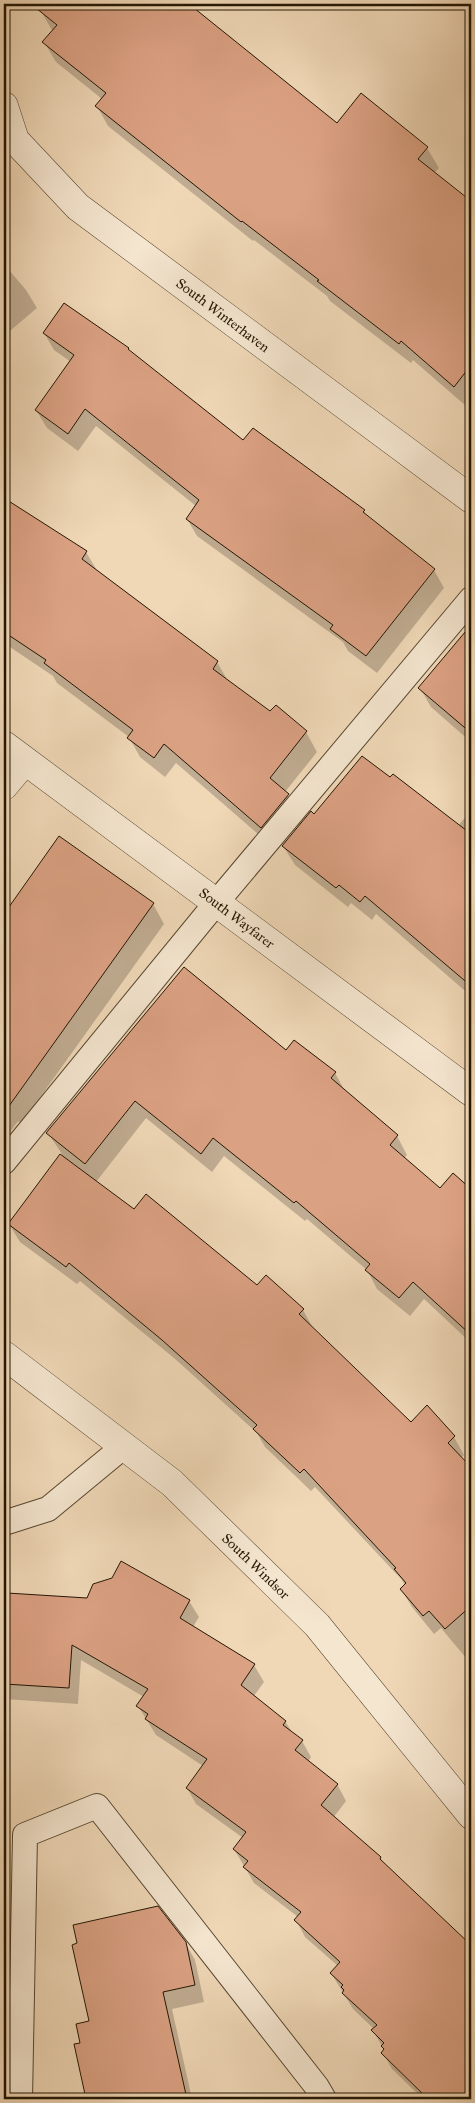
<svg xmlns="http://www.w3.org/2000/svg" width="475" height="2103" font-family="'IM FELL Great Primer',serif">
  <rect width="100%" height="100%" fill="#f0d8b7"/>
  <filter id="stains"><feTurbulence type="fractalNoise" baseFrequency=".004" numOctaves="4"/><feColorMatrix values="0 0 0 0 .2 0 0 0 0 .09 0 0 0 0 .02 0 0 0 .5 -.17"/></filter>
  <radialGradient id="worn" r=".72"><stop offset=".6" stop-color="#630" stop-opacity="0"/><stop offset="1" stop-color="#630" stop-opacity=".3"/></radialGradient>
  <path fill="#0003" d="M47 4H186L337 125 427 148 439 168 434 173 471 202V399L466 406 413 360 411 363 330 301 327 296 254 240 253 241 108 126 97 106 102 99 56 62 44 42 53 32 41 11Z
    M4 264 26 290 37 308 4 336Z
    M44 333 130 352 244 442 364 511 368 518 434 570 444 588 377 673 348 651 343 642 197 536 187 519 196 506 96 426 78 451 47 428 36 410 71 362 54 350Z
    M4 511 8 516 86 552 98 572 217 662 228 681 271 713 306 732 317 752 285 792 300 814 273 847 176 763 165 777 140 757 129 737 57 683 53 676 4 643Z
    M471 627V742L431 707 420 688Z
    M471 810V996L376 914 372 920 351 903 348 907 295 865 283 846 314 815 458 826Z
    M153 904 164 924 21 1124 18 1121 10 1132 4 1128V918L11 909Z
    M184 969 286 1052 335 1073 345 1091 397 1136 407 1155 404 1159 440 1190 445 1184 471 1210V1343L424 1299 410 1316 377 1289 367 1270 307 1219 305 1221 224 1156 212 1172 146 1118 96 1182 134 1211 257 1286 303 1310 313 1328 411 1424 454 1437 464 1455 461 1458 471 1471V1489L457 1504 471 1519V1664L441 1628 434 1634 412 1607 401 1589 405 1586 402 1580 315 1487 311 1491 265 1447 257 1433 174 1358 80 1281 77 1284 20 1242 9 1224 62 1154 48 1133Z
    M88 1599 189 1601 199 1617 193 1627 254 1665 264 1682 254 1696 285 1721 293 1734 302 1741 311 1757 308 1762 337 1784 346 1801 333 1818 380 1858 471 1966V2099H423L392 2069 383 2053 385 2051 373 2031 374 2029 353 2009 331 1973 338 1966 305 1937 296 1920 298 1917 254 1883 234 1849 243 1838 196 1804 187 1788 203 1766 156 1735 138 1706 144 1697 81 1660 78 1704 4 1699V1609Z
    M185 1942 195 1960 204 2002 172 2009 192 2099H74V2097L87 2095 81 2044 91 2022Z"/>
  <path fill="#dba183" stroke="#231603" d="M31 4H189L337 123 361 93 428 147 418 159 471 201V365L454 387 401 341 399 344 317 281 319 280 242 221 241 222 95 106 106 93 42 42 57 25Z
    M64 303 129 348 128 349 243 440 253 428 365 510 363 512 435 569 366 656 330 629 333 625 186 519 199 500 85 409 68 434 35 410 74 355 43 333Z
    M4 498 87 551 82 559 218 661 213 669 270 711 276 705 307 731 270 778 289 794 261 828 164 744 154 758 127 738 133 730 44 663 46 660 4 632Z
    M471 625V733L418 688Z
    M362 756 390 777 393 774 471 834V986L365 896 360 902 339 885 336 888 282 846 311 811 314 814Z
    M59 836 154 903 4 1113V914Z
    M184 967 286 1050 294 1040 336 1072 331 1078 398 1135 390 1145 440 1188 453 1173 471 1189V1335L413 1282 399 1298 365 1270 370 1264 296 1201 294 1203 213 1138 201 1154 135 1101 85 1164 46 1133Z
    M60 1154 134 1209 146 1194 257 1285 266 1275 304 1309 299 1314 411 1422 427 1405 455 1436 448 1443 471 1467V1606L445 1629 429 1611 423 1616 400 1589 406 1583 394 1569 396 1568 304 1469 300 1473 253 1429 257 1425 162 1340 69 1263 66 1267 8 1224Z
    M121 1561 190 1600 180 1618 255 1664 241 1685 286 1721 283 1725 303 1740 295 1750 338 1784 321 1805 381 1857 380 1859 471 1945V2099H428L381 2053 384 2049 381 2046 384 2043 371 2030 377 2025 342 1993 344 1990 341 1987 343 1985 330 1973 340 1962 294 1920 301 1912 243 1867 248 1861 233 1849 246 1832 186 1788 207 1759 145 1719 148 1714 136 1706 148 1689 72 1645 69 1688 4 1684V1608H6L7 1593 87 1598 93 1584 112 1578Z
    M158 1906 186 1942 195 1985 163 1992 187 2099H86L74 2044 80 2043 76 2024 89 2021 72 1945 77 1943 73 1925Z"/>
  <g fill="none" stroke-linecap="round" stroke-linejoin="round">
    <defs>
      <path id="lane" d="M4 1162 216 903 471 599
        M4 1523 48 1509 123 1447
        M20 2099 25 1835 97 1806 317 2087 324 2099"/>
      <path id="street" d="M4 106 15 140 78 207 471 499
        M4 745 471 1092
        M4 786 25 761
        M4 1355 172 1483 317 1625 471 1815"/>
    </defs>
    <use href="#lane" stroke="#564630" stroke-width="26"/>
    <use href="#street" stroke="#564630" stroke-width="29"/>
    <use href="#lane" stroke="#f5e6d0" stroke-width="24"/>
    <use href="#street" stroke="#f5e6d0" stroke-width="28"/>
  </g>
  <g text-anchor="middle" stroke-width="4" stroke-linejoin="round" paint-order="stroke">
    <g font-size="14" fill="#231603" stroke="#f5e6d0">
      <text transform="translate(223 315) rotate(37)" y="5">South Winterhaven</text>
      <text transform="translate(237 918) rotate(37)" y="5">South Wayfarer</text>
      <text transform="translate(256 1566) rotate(44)" y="5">South Windsor</text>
    </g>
  </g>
  <rect width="475" height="2103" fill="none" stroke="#f0d8b7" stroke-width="20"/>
  <rect x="5" y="5" width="465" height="2093" fill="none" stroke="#231603" stroke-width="2.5"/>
  <rect x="10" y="10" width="455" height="2083" fill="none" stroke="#231603"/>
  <rect width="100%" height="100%" filter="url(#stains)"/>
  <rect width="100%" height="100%" fill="url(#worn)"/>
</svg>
